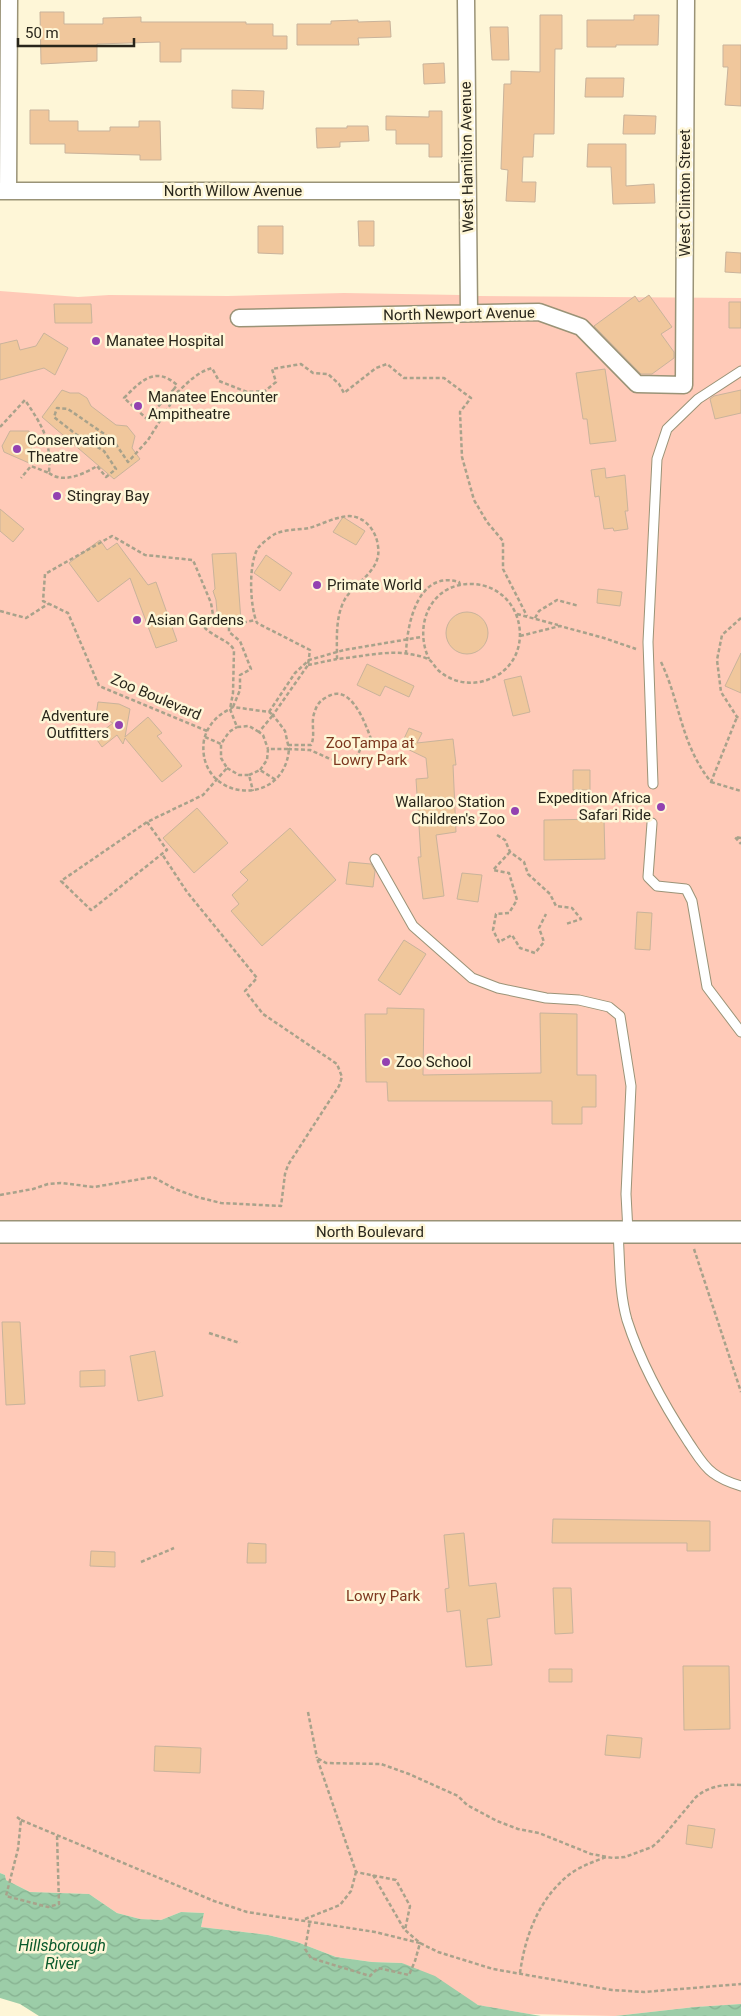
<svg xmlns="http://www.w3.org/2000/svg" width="741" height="2016" font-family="Roboto,sans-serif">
  <defs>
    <pattern id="water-waves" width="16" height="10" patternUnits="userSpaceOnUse" patternTransform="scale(1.25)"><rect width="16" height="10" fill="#9ccda8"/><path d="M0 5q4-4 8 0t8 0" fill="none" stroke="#86b090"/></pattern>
  </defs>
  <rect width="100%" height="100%" fill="#fef6d7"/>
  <path fill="#ffcab8" d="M0 291 78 297 109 295 228 296 344 293 460 295V298H478V296L741 298V1224H0Z
    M0 1238 741 1239V2004L695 2007 615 2016 529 2014 478 2005 402 1963 372 1962 336 1957 297 1942 268 1935 201 1927 204 1913 181 1912 161 1920 140 1919 117 1913 89 1894 30 1892 6 1880 5 1875 0 1873Z"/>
  <path fill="url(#water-waves)" d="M0 1873 5 1875 6 1880 30 1892 89 1894 117 1913 140 1919 161 1920 181 1912 204 1913 201 1927 268 1935 297 1942 336 1957 372 1962 402 1963 435 1976 478 2005 541 2016H39L20 2004 0 1998Z
    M741 2004V2016H615L695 2007Z"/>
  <path fill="#f0c79c" stroke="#c9b39b" d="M40 12H64V24H103V18L141 17V22H246V24H273V36H287V49H181V62H160V42L97 44V61L41 64Z
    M540 15H562V49H555L554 134H534L533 157H523L522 182H536L535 202 506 201 508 170 501 169 504 84H511V71L540 72Z
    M634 15H659L658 45H616V47H587V20H634Z
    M358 20V22L390 21 391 37 358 38 359 45H297V24H331V21Z
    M490 27H508L509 60H492Z
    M723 45H741V106L725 105 728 67H723Z
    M444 63 445 83 424 84 423 64Z
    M586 78H624L623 97H585Z
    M232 90 264 91 263 109 232 108Z
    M30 110H49V121H78V131H110V127H139V121H160L161 160H140V155L65 153V144H30Z
    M429 111H442V157H429V144H396V130H386V116L429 117Z
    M624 115 656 116 655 134H623Z
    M347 126H368L369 141 340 142V147L317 148 316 128H347Z
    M588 144H626V186L654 184 655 203 613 204 611 167H587Z
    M358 221H374V246H359Z
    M258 226H283V254L258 253Z
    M726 252 741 253V273L725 272Z
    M649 295 672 327 661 334 674 352V358L652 374H641L594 326 635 296 639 302Z
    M729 302H741V328H729Z
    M54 304H91L92 323H55Z
    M44 333 68 348 55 375 44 368 0 380V344L17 340 20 350 36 346Z
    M605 369 616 441 590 444 587 419H583L576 373Z
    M62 390 70 393H79L87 398 91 406 116 425 127 426 135 436 132 448 140 459 114 479 42 417Z
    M741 390V413L715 419 710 399 714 396Z
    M10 431H29L32 453 29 463 4 452 2 446Z
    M605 468 606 478 625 475 628 511H625L628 529 614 531 613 528 604 529 599 496 595 497 591 470Z
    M0 509 24 529 13 542 0 531Z
    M343 517 365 531 356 545 333 532Z
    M100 540 107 550 117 543 148 585 156 582 177 641 156 648 130 578 98 602 69 563Z
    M236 553 241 621 218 623 216 600 213 591 215 589 212 554Z
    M266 555 292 573 280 591 254 573Z
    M598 589 622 592 620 606 597 603Z
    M446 633a21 21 0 1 1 42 0a21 21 0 1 1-42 0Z
    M741 653V693L725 686Z
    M367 664 414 686 409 697 385 686 380 696 357 685Z
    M521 676 530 712 513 716 504 680Z
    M98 702 119 704 130 709 125 737 148 717 162 733 157 736 182 766 162 782 125 738 123 744 117 735 102 747 95 737 113 723 96 715Z
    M409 728 422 733 417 743 453 739 456 765H453L456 832 436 835 444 896 423 899 418 857H421L416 779 428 778 426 758 399 745H401Z
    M573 770H590V790H573Z
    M197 808 228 843 194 873 163 838Z
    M604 819 605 859 544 860V820Z
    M290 828 336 880 262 946 231 911 239 904 232 895 248 880 240 872Z
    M349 862 371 864 375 871 373 887 346 884Z
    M462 873 482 875 478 902 457 899Z
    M637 912 652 913 650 950 635 949Z
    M404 940 426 954 400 995 378 980Z
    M387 1008 424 1009 423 1075 541 1073 540 1013 577 1014V1075H596V1107H582V1124H552V1101H388L387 1082H366L365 1014H387Z
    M2 1322H20L25 1404 6 1405Z
    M155 1351 163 1396 138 1401 130 1356Z
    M105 1370V1386L80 1387V1371Z
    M553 1519 710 1521V1551H687V1543H552Z
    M464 1533 469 1586 496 1583 500 1617 487 1619 492 1665 466 1667 460 1610 447 1612 445 1589 449 1588 444 1535Z
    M248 1543 266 1544V1563H247Z
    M91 1551 115 1552V1567L90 1566Z
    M553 1588H571L573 1633 555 1634Z
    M683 1666H729L730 1729 684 1730Z
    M549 1669H572V1682H549Z
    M607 1735 642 1738 640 1758 605 1755Z
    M155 1746 201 1748 200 1773 154 1771Z
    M688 1825 715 1829 712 1848 686 1844Z"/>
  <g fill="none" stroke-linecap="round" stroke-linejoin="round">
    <defs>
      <path id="service" d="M653 784 648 642 657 459 667 429 698 399 741 371
        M652 823 648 877 657 886 686 889 692 901 707 987 741 1032
        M375 859 413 926 472 978 498 988 546 998 579 1000 609 1007 620 1016 631 1086 626 1194 628 1232
        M618 1232C620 1261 619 1292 627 1320 641 1364 664 1405 689 1443 696 1453 703 1466 713 1473 722 1480 731 1483 741 1486"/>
      <path id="minor" d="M466 0 469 313
        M0 191H467
        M8 191 9 0
        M239 318 539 312 581 327 637 384 684 385 686 0"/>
      <path id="tertiary" d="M0 1232H741"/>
    </defs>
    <use href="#service" stroke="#9a9377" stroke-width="11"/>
    <use href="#minor" stroke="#9a9377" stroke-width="19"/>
    <use href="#tertiary" stroke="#9a9377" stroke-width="24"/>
    <path stroke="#a8a28b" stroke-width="2.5" stroke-dasharray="4 2.5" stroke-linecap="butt" d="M174 389 147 419 124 398C140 382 155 365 177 385L174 389 178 392C189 381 198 372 212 368L219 381 247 392 265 391 276 382 272 369 301 364 313 373 328 374 339 384 344 393 376 368 387 364 404 378H444L471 398 460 412 462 457 474 500 487 522 503 541V569L527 616
      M0 427 25 400C43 427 51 439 49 473L31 466 21 478
      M49 473C63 484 84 474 97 466L106 477 116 469 104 451 77 435 54 417 57 408 68 409 113 440 128 462 148 440 178 392
      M0 611 26 618 48 604
      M517 614 558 625
      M535 618 539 611 557 600 579 606
      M741 618 722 635 717 660 721 692 737 717 741 718
      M520 636 560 626 604 638 636 649
      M406 654C407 623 418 570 459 582L460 585
      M661 662C681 704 680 743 711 782L737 717
      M308 665 337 659
      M233 707 240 690V675L251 669 240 641 229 632V626L255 620
      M269 712 295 673 309 660 344 650 421 637
      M207 731 99 686 68 613 43 601 45 574 112 536 145 555 193 560 211 603 213 615 205 628C214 637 230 641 234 650L233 693 230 709 233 707 269 712 273 715 259 732 263 735 268 749
      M259 732 249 726 237 727 230 709C217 715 207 726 204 740 195 800 284 811 289 749H268L267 760 260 770
      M205 737 221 744 229 732 237 727
      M288 745H311C316 735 310 722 315 711 317 704 321 700 327 697 350 682 365 722 371 739L362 744 358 755 346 764 328 758 310 750 289 749 285 731 273 715 308 665 310 650 257 623C250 607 248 564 258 548 261 544 271 536 275 534 285 529 299 530 309 528 320 525 331 519 342 517 362 512 376 529 378 546 382 571 356 581 345 599 335 617 337 639 337 659 360 657 387 650 409 654 415 655 422 656 428 659 432 661 434 666 438 670 451 682 470 686 487 680 538 663 527 587 473 584 431 582 413 625 429 659
      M227 768 239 775H249L253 791
      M249 775 260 770 276 780
      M711 782 741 791
      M147 822 167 850 91 910 61 881 147 822 203 795 227 768 221 758V744
      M497 835 505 840 510 852 524 862 528 874 550 894 556 906 572 908 581 919 566 924
      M741 838 735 837 741 844
      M510 852 493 870 509 873 517 900 509 913 496 914 493 930 499 942 512 935 520 948 535 953 544 942 539 928 546 914
      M0 1195 33 1189 48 1184 61 1183 94 1187 153 1177 175 1189 197 1197 221 1203 281 1206 285 1174 288 1165 339 1086 342 1077 337 1064 263 1014 245 991 257 978 187 892 162 854
      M694 1249 741 1392
      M209 1333 240 1343
      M141 1562 174 1548
      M308 1712 317 1758
      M741 1785C724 1784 709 1786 696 1797L661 1839 652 1847 625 1857 613 1858 591 1854 539 1833 518 1829 497 1821 467 1805 458 1796 409 1774 381 1764 326 1763 317 1758 356 1872 396 1880 410 1906 405 1930 420 1943 438 1952 493 1969 612 1990 644 1992 741 1984
      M17 1817 21 1820 18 1849 6 1896 48 1907 59 1904 57 1835
      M21 1820 214 1901 247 1912 375 1932 420 1943 415 1961 409 1975 378 1968 370 1976 311 1958 305 1949 310 1921
      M373 1875 404 1929
      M305 1919 340 1905 351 1891 356 1872
      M520 1973C525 1936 539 1898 570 1874 581 1866 593 1862 606 1857"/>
    <use href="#service" stroke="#fff" stroke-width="9"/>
    <use href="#minor" stroke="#fff" stroke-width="16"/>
    <use href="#tertiary" stroke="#fff" stroke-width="21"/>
  </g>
  <g fill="#9342b1" stroke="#fef6d7" stroke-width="2">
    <circle cx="96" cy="341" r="5"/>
    <circle cx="138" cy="406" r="5"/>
    <circle cx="17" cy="449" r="5"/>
    <circle cx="57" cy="496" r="5"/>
    <circle cx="317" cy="585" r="5"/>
    <circle cx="137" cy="620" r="5"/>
    <circle cx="119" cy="725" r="5"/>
    <circle cx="661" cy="807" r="5"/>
    <circle cx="515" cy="811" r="5"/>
    <circle cx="386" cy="1062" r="5"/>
  </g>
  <g text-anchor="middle" stroke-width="5" stroke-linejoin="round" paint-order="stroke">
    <g font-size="15" fill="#29261b" stroke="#fef6d7">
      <text transform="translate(467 157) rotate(-91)" y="5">West Hamilton Avenue</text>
      <text x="233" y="196">North Willow Avenue</text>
      <text transform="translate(685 193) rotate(-90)" y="5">West Clinton Street</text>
      <text transform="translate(459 314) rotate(-1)" y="5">North Newport Avenue</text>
      <text transform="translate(156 697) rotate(23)" y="5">Zoo Boulevard</text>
      <text x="370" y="1237">North Boulevard</text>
    </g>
    <g font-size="15" fill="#29261b" stroke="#fef6d7" text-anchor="start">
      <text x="106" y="346">Manatee Hospital</text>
      <text x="148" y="402">Manatee Encounter<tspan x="148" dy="17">Ampitheatre</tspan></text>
      <text x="27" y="445">Conservation<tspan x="27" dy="17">Theatre</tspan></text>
      <text x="67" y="501">Stingray Bay</text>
      <text x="327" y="590">Primate World</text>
      <text x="147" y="625">Asian Gardens</text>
      <text x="109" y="721" text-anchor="end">Adventure<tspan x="109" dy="17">Outfitters</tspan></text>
      <text x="651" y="803" text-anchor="end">Expedition Africa<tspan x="651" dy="17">Safari Ride</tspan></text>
      <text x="505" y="807" text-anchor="end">Wallaroo Station<tspan x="505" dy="17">Children's Zoo</tspan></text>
      <text x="396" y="1067">Zoo School</text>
    </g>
    <g font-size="15" fill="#7d371f" stroke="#fef6d7">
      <text x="370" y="748">ZooTampa at<tspan x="370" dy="17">Lowry Park</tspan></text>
      <text x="383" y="1601">Lowry Park</text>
    </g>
    <g font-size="16" font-style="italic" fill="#0a5a2c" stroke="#fef6d7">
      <text x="62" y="1951">Hillsborough<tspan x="62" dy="18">River</tspan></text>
    </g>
  </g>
  <path d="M18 38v8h116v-8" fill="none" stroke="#29261b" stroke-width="2.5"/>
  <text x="25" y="38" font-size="15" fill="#29261b" stroke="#fef6d7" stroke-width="4" paint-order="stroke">50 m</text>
</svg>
